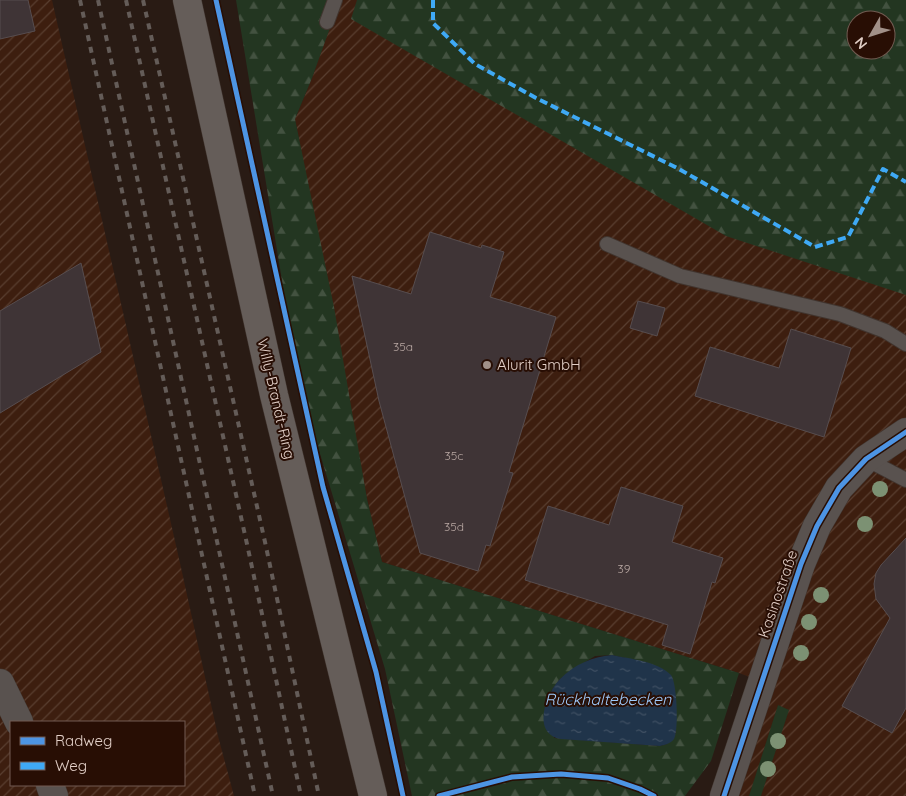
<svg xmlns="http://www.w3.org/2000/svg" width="906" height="796" font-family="Quicksand,sans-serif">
  <defs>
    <pattern id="industrial-furrows" width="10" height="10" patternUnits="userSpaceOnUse" patternTransform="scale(1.25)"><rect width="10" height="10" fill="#3d1e0f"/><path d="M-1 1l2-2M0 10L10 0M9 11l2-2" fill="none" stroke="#593e30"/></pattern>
    <pattern id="forest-firs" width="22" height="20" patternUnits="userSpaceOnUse" patternTransform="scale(1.25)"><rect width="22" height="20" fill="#233621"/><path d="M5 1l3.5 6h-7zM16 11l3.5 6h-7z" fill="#435240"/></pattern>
    <pattern id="water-ripples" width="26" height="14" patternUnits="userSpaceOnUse" patternTransform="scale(1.25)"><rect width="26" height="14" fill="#20344a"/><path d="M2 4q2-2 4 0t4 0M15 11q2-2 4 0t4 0" fill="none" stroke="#405063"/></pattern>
  </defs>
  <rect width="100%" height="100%" fill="#291b14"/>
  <path fill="url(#industrial-furrows)" fill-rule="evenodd" d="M0 0H52L180 563 218 736 234 796H0ZM11 722H184V785H11Z
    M339 0H906V796H736L773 686 739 673 382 562 367 499 295 119 312 78ZM856 20H886V50H856Z"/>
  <path fill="#233621" d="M778 705 789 710 761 796H749Z"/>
  <path fill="url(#forest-firs)" fill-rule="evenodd" d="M236 0H340L312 78 295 119 334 307 367 499 382 562 739 673 711 761 685 796H412L385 669 299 384ZM612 655 648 663 676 714V733L667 744 660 746 554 738 551 691 559 680 567 673 595 656Z
    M357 0H906V295L726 236 351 19ZM856 20H886V50H856Z"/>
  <path fill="url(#water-ripples)" d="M612 655C630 659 657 661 671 675 677 682 679 731 674 739 671 743 665 745 660 746L561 739C531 734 546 693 560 679 575 664 592 657 612 655Z"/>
  <path fill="#3f3436" stroke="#574d4f" d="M0 0H28L35 31 0 39Z
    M430 232 481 248 482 245 504 252 490 297 556 317 509 472 513 473 490 546 486 545 478 571 420 553 379 401 352 276 411 294Z
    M81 263 101 352 0 413V311Z
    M638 301 665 308 657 336 630 328Z
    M791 329 851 348 824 437 695 396 710 347 779 368Z
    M621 487 683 506 672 542 723 558 715 583 712 582 690 654 662 645 668 625 525 580 548 506 609 525Z
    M906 538V708L892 733 842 706 890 618 876 599 874 584 876 573 881 565Z"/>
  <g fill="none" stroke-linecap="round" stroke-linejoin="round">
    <defs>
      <path id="service" d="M327 22 335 0
        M607 244 680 276 840 314 885 331 906 344
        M866 459 906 480"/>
      <path id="minor" d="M0 683 19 722
        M50 785 54 796
        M724 796 801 564 817 526 839 488 866 459 906 432"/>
      <path id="secondary" d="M187 0 274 395 373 796"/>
    </defs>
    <use href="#service" stroke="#41352f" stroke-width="16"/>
    <use href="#minor" stroke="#41352f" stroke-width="29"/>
    <use href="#secondary" stroke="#41352f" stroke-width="29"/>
    <use href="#service" stroke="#59524f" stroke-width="14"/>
    <use href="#minor" stroke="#59524f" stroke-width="28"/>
    <use href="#secondary" stroke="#655d59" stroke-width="28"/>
    <path stroke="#645c58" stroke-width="4" stroke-dasharray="6 6" stroke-linecap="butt" d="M80 0 255 796
      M98 0 273 796
      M126 0 247 544 301 796
      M143 0 265 542 319 796"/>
    <path stroke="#3fa9f5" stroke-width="4" stroke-dasharray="8 4" stroke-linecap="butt" d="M433 0V23L475 64 536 98 679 169 815 247 848 237 883 169 906 182"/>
    <defs>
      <path id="cycleway" d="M216 0 323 487 376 672 403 796
        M439 796 512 777 561 774 608 778 640 789 654 796
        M724 796 801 564 817 526 839 488 866 459 906 432"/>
    </defs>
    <use href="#cycleway" stroke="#280e04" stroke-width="8"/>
    <use href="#cycleway" stroke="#4d94e3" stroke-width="5"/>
  </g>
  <g fill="#7c9173">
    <circle cx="880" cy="489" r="8"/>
    <circle cx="865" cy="524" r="8"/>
    <circle cx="821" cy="595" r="8"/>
    <circle cx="809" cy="622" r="8"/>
    <circle cx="801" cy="653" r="8"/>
    <circle cx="778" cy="741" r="8"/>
    <circle cx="768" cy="769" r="8"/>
  </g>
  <circle fill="#a19088" stroke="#280e04" stroke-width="2" cx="487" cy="365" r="5"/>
  <g text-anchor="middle" stroke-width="4" stroke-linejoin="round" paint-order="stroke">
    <g font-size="12" fill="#b9a8a3">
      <text x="403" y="351">35a</text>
      <text x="454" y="460">35c</text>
      <text x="454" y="531">35d</text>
      <text x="624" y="573">39</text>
    </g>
    <g font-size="15" fill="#e2cfc7" stroke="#280e04" text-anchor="start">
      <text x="497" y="370">Alurit GmbH</text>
    </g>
    <g font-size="15" fill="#e2cfc7" stroke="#280e04">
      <text transform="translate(276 399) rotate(77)" y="5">Willy-Brandt-Ring</text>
      <text transform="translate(778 594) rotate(-71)" y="5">Kasinostraße</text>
    </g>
    <g font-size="16" font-style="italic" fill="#9ecafb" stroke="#280e04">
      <text x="608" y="705">Rückhaltebecken</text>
    </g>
  </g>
  <rect x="10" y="721" width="175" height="65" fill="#280e04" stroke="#725b52"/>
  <rect x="20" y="737" width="25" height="8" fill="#4d94e3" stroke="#725b52"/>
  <text x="55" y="746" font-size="15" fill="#e2cfc7">Radweg</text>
  <rect x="20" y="762" width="25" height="8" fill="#3fa9f5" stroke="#725b52"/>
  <text x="55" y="771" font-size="15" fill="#e2cfc7">Weg</text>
  <g transform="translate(871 35) rotate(231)"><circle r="24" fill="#280e04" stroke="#725b52"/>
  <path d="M0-4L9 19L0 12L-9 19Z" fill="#a19088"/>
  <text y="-8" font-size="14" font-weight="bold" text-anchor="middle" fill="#e2cfc7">N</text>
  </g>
</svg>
